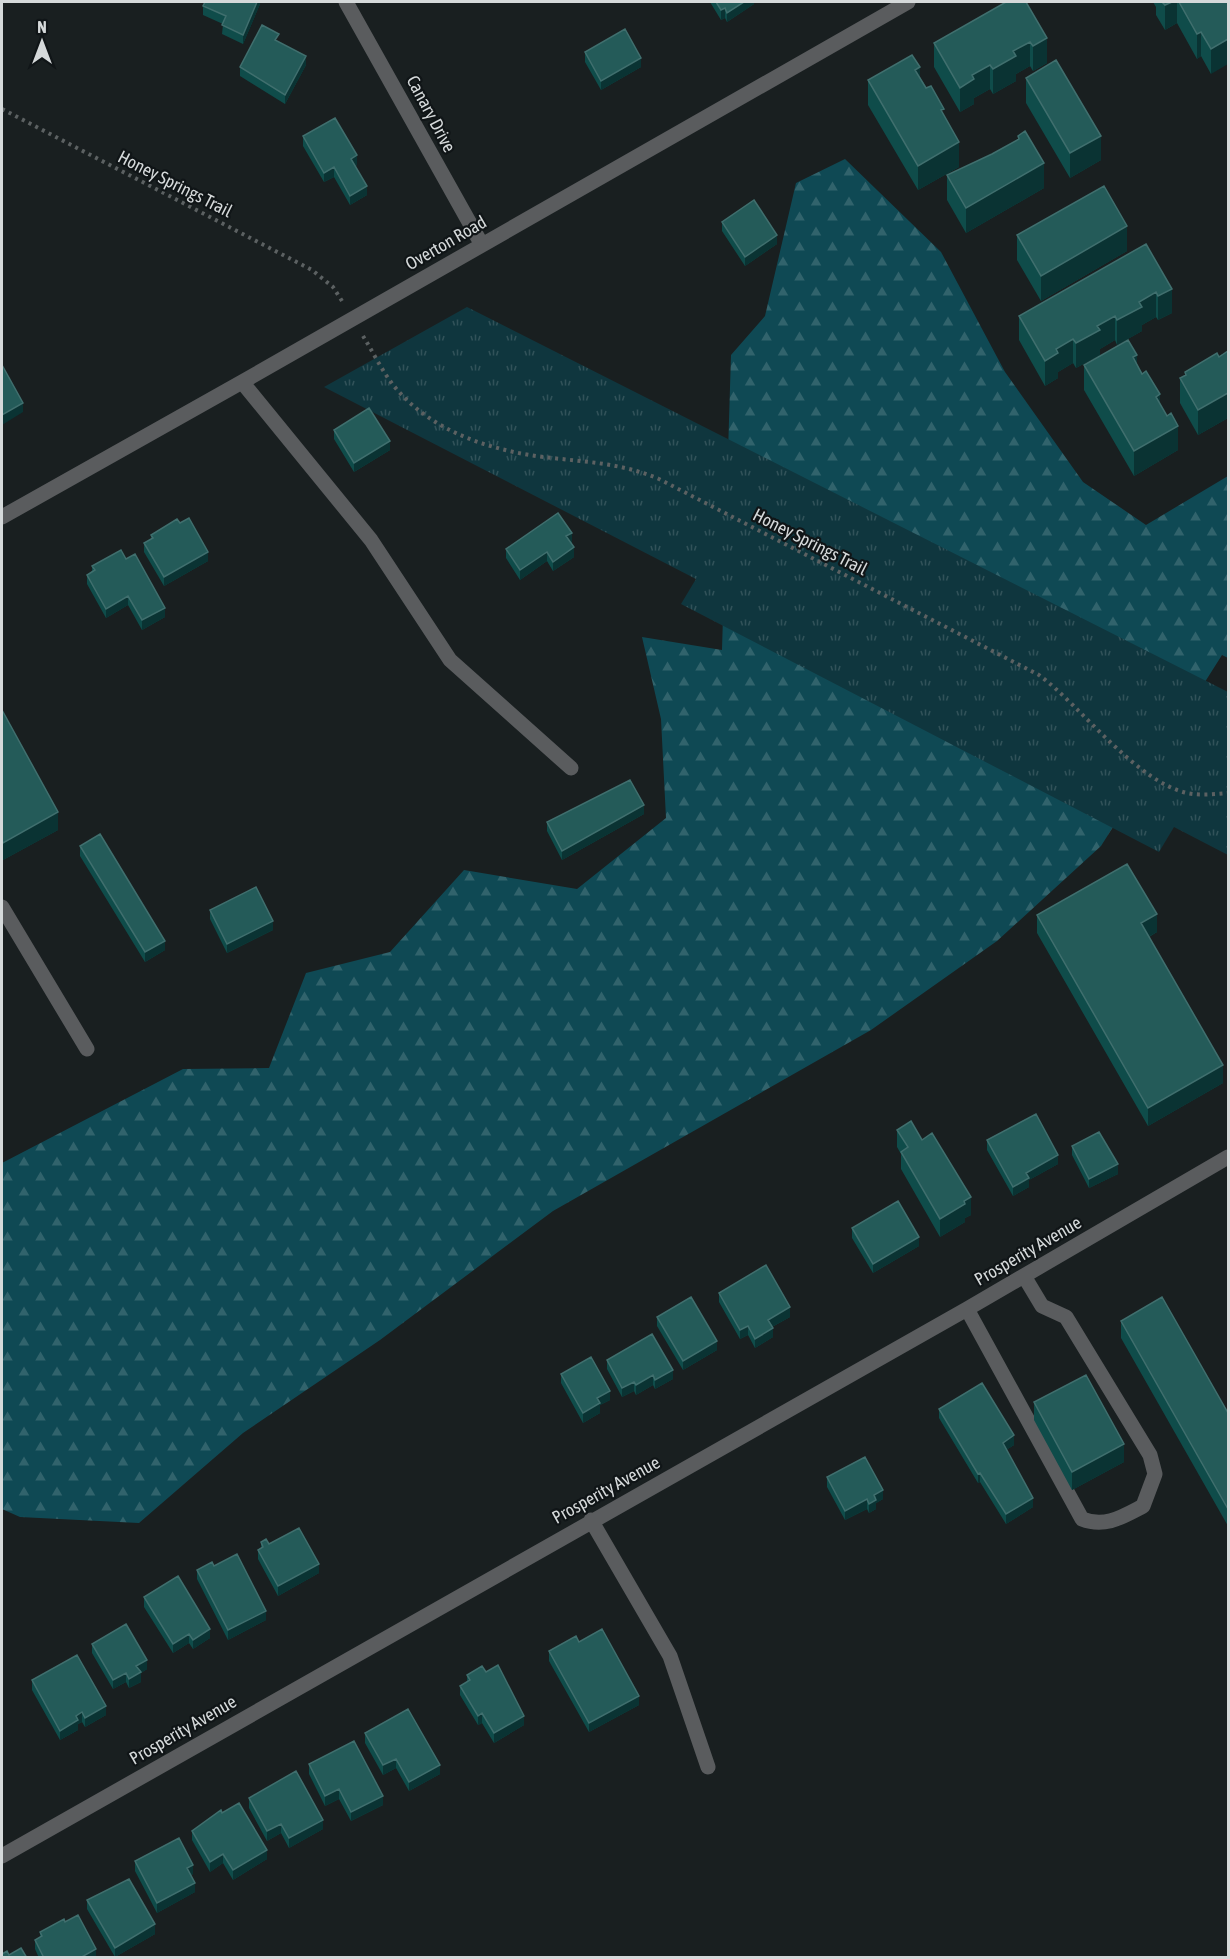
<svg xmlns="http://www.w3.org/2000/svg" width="1230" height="1959" font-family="'Asap Condensed',sans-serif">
  <defs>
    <pattern id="forest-firs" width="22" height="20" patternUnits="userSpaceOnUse" patternTransform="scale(1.5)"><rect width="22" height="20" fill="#0f4954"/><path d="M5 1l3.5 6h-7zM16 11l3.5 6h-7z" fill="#31636c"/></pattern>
    <pattern id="park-tufts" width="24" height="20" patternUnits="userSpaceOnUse" patternTransform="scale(1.5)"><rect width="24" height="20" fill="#0f363e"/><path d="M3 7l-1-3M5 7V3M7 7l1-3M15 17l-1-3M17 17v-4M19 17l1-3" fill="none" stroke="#315259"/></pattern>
  </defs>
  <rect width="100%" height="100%" fill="#191f20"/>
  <path fill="url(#forest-firs)" d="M845 159 941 252 1005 372 1083 482 1146 525 1228 476V658L1222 655 1101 846 997 941 871 1030 553 1211 380 1340 243 1433 139 1523 20 1517 2 1509V1163L183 1069 269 1068 306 973 390 952 464 870 577 889 666 818 661 719 642 637 722 650 731 355 765 316 796 183Z"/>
  <path fill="url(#park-tufts)" d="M467 307 1228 692V855L1174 827 1159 852 681 604 696 579 324 387Z"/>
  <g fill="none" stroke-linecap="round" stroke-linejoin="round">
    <path stroke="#5c6162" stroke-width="4" stroke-dasharray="3 4.5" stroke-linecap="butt" d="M2 109 312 270 333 287 342 301
      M363 336C373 352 382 371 394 386 432 433 495 452 552 458 589 462 624 464 659 479L1039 675C1082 707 1135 781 1187 793 1201 796 1215 794 1228 793"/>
    <path stroke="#5a5c5e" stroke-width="15" d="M346 2 482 245
      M242 382 371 540 450 660 571 768
      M2 517 242 382 908 2
      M2 907 87 1049
      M967 1309 1082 1519C1105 1528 1122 1517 1143 1506L1155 1474 1150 1455 1066 1317 1042 1306 1024 1276
      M591 1520 670 1656 708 1767
      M2 1856 967 1309 1228 1157"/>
  </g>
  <path fill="#0f4c4a" d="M260 2V4L243 44 222 34 223 24 203 15V6Z
    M710 2H754V4L727 22 725 18 721 20Z
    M1006 2 1047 63 1033 71 1030 66 1016 74V81L993 94 990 89 974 98V104L960 112 934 67V43Z
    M1153 2H1228L1211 74 1201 56 1197 59 1177 23 1165 30 1156 15V7Z
    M279 42 306 65 285 104 240 76V67Z
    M585 52 641 67 601 90 585 62Z
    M920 77 944 116 959 167 918 190 868 105V80Z
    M1026 78 1101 160 1070 178 1026 103Z
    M303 136 357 165 355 166 367 195 350 205 334 177 324 182 303 146Z
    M1018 136 1044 188 966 233 947 200V175L992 154 1018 140Z
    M722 222 777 244 745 266 722 231Z
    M1017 235 1127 251 1041 301 1017 260Z
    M1146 244 1172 313 1158 320 1156 317 1142 325V331L1117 345 1115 340 1100 349V355L1076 368 1073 363 1058 372V378L1045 386 1019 340V316Z
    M1228 347V418L1198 435 1180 403V378L1185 376V372L1227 352V348Z
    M1137 364 1160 404 1178 450 1134 476 1084 390V365Z
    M334 430 390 450 354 472 334 439Z
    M151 535 208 561 164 586 144 552V543L151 539Z
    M571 542 574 557 553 571 547 561 520 580 506 558V549L572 542Z
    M126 559 165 617 142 630 128 605 106 618 87 584V575L92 571V566Z
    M2 710 58 830 3 860 2 858Z
    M644 814 562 860 547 831V822Z
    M80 846 165 950 145 962 80 856Z
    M210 910 273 930 227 953 210 919Z
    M1037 915 1157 932 1149 937 1223 1083 1148 1126 1037 933Z
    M897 1130 922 1140 971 1215 965 1218V1222L940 1237 901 1169V1154L897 1147Z
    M987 1140 1058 1164 1029 1180V1187L1013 1196 987 1150Z
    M1072 1146 1118 1174 1089 1188 1072 1155Z
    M852 1228 919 1246 873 1273 852 1238Z
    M719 1293 790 1317 772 1327 773 1337 755 1348 748 1335 740 1339 719 1302Z
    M657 1317 717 1350 683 1370 657 1326Z
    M1121 1321 1228 1413V1526L1121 1338Z
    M607 1360 673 1379 655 1389 653 1385 636 1395 634 1391 622 1397 607 1369Z
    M561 1374 610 1400 600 1405V1413L583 1423 561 1383Z
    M1034 1402 1124 1462 1072 1490 1034 1420Z
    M939 1409 1014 1445 1006 1450 1033 1507 1006 1524 980 1482 978 1483 939 1418Z
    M827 1477 883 1499 876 1503V1509L869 1513 867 1509 845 1520 827 1487Z
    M261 1542 269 1544 319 1573 278 1596 258 1559V1550L261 1548Z
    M214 1566 266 1620 228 1640 197 1579V1570Z
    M144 1597 210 1638 193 1649 189 1643 173 1653 144 1607Z
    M92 1644 147 1669 141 1673V1682L129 1688 126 1682 113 1689 92 1653Z
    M549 1651 639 1705 589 1732 549 1661Z
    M467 1675 524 1725 494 1743 482 1723 478 1725 460 1695V1686L467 1682Z
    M32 1680 106 1715 85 1727 82 1722 78 1724V1730L60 1740 32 1690Z
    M365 1733 440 1774 409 1791 396 1768 383 1775 365 1743Z
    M309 1764 383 1805 351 1821 339 1799 325 1806 309 1774Z
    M249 1798 323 1829 289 1848 281 1833 267 1841 249 1808Z
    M222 1813 267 1859 233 1880 223 1863 210 1872 192 1840V1831Z
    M135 1861 193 1874 191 1875 195 1892 157 1913 135 1871Z
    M87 1900 155 1934 115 1957 87 1909Z
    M65 1922 96 1958H39L35 1949V1940L40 1938V1932Z"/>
  <path fill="#0a3333" d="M257 2H260V4L243 44V35Z
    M744 2H754V4L727 22V13Z
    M1172 2H1177V23L1165 30V5Z
    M725 8V18L721 20V10Z
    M1201 32V56L1197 59V34Z
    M1047 38V63L1033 71V46Z
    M1228 39V64L1211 74V49Z
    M1030 42V66L1016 74V81L993 94V69L1013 51Z
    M306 56V65L285 104V95Z
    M641 58V67L601 90V81Z
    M990 65V89L974 98V104L960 112V88L972 75Z
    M920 67V92L915 70Z
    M1101 136V160L1070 178V153Z
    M959 142V167L918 190V166Z
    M357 155V165L351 168V159Z
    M1044 163V188L966 233V208Z
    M334 167V177L324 182V173Z
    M367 186V195L350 205V196Z
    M1127 226V251L1041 301V276Z
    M777 235V244L745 266V257Z
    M1172 289V313L1158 320V296Z
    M1156 292V317L1142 325V331L1117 345V320L1139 302Z
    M1115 316V340L1100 349V355L1076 368V343L1097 326Z
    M1073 339V363L1058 372V378L1045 386V361L1056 349Z
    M1137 355V380L1133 357Z
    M1228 393V418L1198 435V410Z
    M1160 394V419L1156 397Z
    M23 403V412L2 425V415Z
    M1178 426V450L1134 476V451Z
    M390 441V450L354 472V463Z
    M572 533V542L566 545V536Z
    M574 547V557L553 571V562Z
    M208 552V561L164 586V577Z
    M547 552V561L520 580V570Z
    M128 596V605L106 618V609Z
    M165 608V617L142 630V620Z
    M644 805V814L562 860V851Z
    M58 812V830L3 860V843Z
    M1157 914V932L1141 941V923Z
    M273 921V930L227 953V944Z
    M165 941V950L145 962V952Z
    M1223 1065V1083L1148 1126V1108Z
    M1058 1155V1164L1029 1180V1187L1013 1196V1187L1026 1173Z
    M1118 1164V1174L1089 1188V1179Z
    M971 1197V1215L965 1218V1222L940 1237V1219L964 1201Z
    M919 1237V1246L873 1273V1264Z
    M790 1307V1317L768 1329V1320Z
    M748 1326V1335L740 1339V1330Z
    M773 1328V1337L755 1348V1339Z
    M717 1341V1350L683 1370V1361Z
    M673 1370V1379L655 1389V1380Z
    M653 1375V1385L636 1395V1385Z
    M634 1382V1391L622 1397V1388Z
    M610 1391V1400L600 1405V1413L583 1423V1413L597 1398Z
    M1014 1435V1445L1003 1452V1443Z
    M1124 1444V1462L1072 1490V1472Z
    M980 1473V1482L978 1483V1474Z
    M883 1490V1499L876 1503V1509L869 1513V1504L874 1495Z
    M1033 1498V1507L1006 1524V1514Z
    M867 1499V1509L845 1520V1511Z
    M319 1564V1573L278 1596V1586Z
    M266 1611V1620L228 1640V1630Z
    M210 1629V1638L193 1649V1640Z
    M189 1634V1643L173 1653V1644Z
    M147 1660V1669L141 1673V1682L129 1688V1679L136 1666Z
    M126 1673V1682L113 1689V1680Z
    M639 1696V1705L589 1732V1723Z
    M106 1706V1715L85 1727V1718Z
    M82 1712V1722L78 1724V1730L60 1740V1731L76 1716Z
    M482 1713V1723L478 1725V1716Z
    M524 1716V1725L494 1743V1733Z
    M396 1759V1768L383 1775V1765Z
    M440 1765V1774L409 1791V1782Z
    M339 1789V1799L325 1806V1796Z
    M383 1796V1805L351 1821V1812Z
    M323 1820V1829L289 1848V1838Z
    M281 1824V1833L267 1841V1831Z
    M267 1850V1859L233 1880V1870Z
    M223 1854V1863L210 1872V1862Z
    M193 1865V1874L187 1877V1868Z
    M195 1883V1892L157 1913V1903Z
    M155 1924V1934L115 1957V1948Z
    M96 1949V1958H80Z"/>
  <path fill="#245b59" stroke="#406f6e" stroke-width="1.5" d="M205 2H257L243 35 222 25 226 16 203 6Z
    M716 2H744L727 13 725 8 721 10Z
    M1006 2H1026L1047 38 1033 46 1030 42 1013 51 1016 56 993 69 990 65 972 75 974 79 960 88 934 43Z
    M1162 2H1172L1165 5Z
    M1179 2H1228V39L1211 49 1201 32 1197 34Z
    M262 25 279 34 275 40 306 56 285 95 240 67Z
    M625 29 641 58 601 81 585 52Z
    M912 55 920 67 915 70 926 88 931 86 944 109 941 110 959 142 918 166 868 80Z
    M1056 60 1101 136 1070 153 1026 78Z
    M335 118 357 155 351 159 367 186 350 196 334 167 324 173 303 136Z
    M1025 131 1044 163 966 208 947 175 992 154 1019 139 1018 136Z
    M1104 186 1127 226 1041 276 1017 235Z
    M754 200 777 235 745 257 722 222Z
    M1146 244 1172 289 1158 296 1156 292 1139 302 1142 307 1117 320 1115 316 1097 326 1100 330 1076 343 1073 339 1056 349 1058 353 1045 361 1019 316Z
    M1128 340 1137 355 1133 357 1142 374 1146 371 1160 394 1156 397 1167 416 1171 413 1178 426 1134 451 1084 365Z
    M1228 351V393L1198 410 1180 378 1186 375 1185 372 1217 353 1219 357Z
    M2 365 23 403 2 415Z
    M369 408 390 441 354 463 334 430Z
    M558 513 572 533 566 536 574 547 553 562 547 552 520 570 506 549Z
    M189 518 208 552 164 577 144 543 153 538 151 535 177 519 180 523Z
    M121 550 126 559 135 554 165 608 142 620 128 596 106 609 87 575 95 570 92 566Z
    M2 710 58 812 3 843 2 840Z
    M630 780 644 805 562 851 547 822Z
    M100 834 165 941 145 952 80 846Z
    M1127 864 1157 914 1141 923 1223 1065 1148 1108 1037 915Z
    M256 887 273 921 227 944 210 910Z
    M1036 1114 1058 1155 1026 1173 1029 1178 1013 1187 987 1140Z
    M911 1121 922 1140 932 1133 971 1197 964 1201 965 1204 940 1219 901 1152 908 1147 897 1130Z
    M1099 1132 1118 1164 1089 1179 1072 1146Z
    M898 1201 919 1237 873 1264 852 1228Z
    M766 1265 790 1307 768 1320 773 1328 755 1339 748 1326 740 1330 719 1293Z
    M691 1297 717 1341 683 1361 657 1317Z
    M1162 1297 1228 1413V1509L1121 1321Z
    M652 1334 673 1370 655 1380 653 1375 636 1385 634 1382 622 1388 607 1360Z
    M591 1357 610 1391 597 1398 600 1403 583 1413 561 1374Z
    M1086 1375 1124 1444 1072 1472 1034 1402Z
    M982 1383 1014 1435 1003 1443 1033 1498 1006 1514 980 1473 978 1474 939 1409Z
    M865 1457 883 1490 874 1495 876 1500 869 1504 867 1499 845 1511 827 1477Z
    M299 1528 319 1564 278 1586 258 1550 263 1547 261 1542 266 1539 269 1544Z
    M237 1554 266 1611 228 1630 197 1570 212 1562 214 1566Z
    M178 1576 210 1629 193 1640 189 1634 173 1644 144 1597Z
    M126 1624 147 1660 136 1666 141 1672 129 1679 126 1673 113 1680 92 1644Z
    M602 1629 639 1696 589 1723 549 1651 576 1636 579 1642Z
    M77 1655 106 1706 85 1718 82 1712 76 1716 78 1720 60 1731 32 1680Z
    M498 1665 524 1716 494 1733 482 1713 478 1716 460 1686 470 1680 467 1675 482 1666 486 1672Z
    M408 1709 440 1765 409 1782 396 1759 383 1765 365 1733Z
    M354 1741 383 1796 351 1812 339 1789 325 1796 309 1764Z
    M296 1771 323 1820 289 1838 281 1824 267 1831 249 1798Z
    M239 1803 267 1850 233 1870 223 1854 210 1862 192 1831 221 1810 222 1813Z
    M179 1838 193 1865 187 1868 195 1883 157 1903 135 1861Z
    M129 1879 155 1924 115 1948 87 1900Z
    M78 1915 96 1949 80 1958H44L35 1940 42 1936 40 1932 64 1919 65 1922Z
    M21 1948 27 1958H2V1954L7 1951 9 1955Z"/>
  <g text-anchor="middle" stroke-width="4.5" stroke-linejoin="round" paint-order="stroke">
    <g font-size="18" fill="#d5d9da" stroke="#101517">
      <text transform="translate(431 114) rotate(62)" y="6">Canary Drive</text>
      <text transform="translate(175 184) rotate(27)" y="6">Honey Springs Trail</text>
      <text transform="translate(446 243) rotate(-30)" y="6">Overton Road</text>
      <text transform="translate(810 542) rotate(27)" y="6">Honey Springs Trail</text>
      <text transform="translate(1028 1251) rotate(-30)" y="6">Prosperity Avenue</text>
      <text transform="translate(606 1490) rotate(-29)" y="6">Prosperity Avenue</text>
      <text transform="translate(183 1730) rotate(-30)" y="6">Prosperity Avenue</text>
    </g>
  </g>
  <rect width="1230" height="1959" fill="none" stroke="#d5d9da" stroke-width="6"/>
  <g transform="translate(42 42)" stroke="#101517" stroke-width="4.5" paint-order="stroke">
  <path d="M0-4.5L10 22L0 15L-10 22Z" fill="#d5d9da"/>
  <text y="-9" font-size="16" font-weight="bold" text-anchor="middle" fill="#d5d9da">N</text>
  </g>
</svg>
